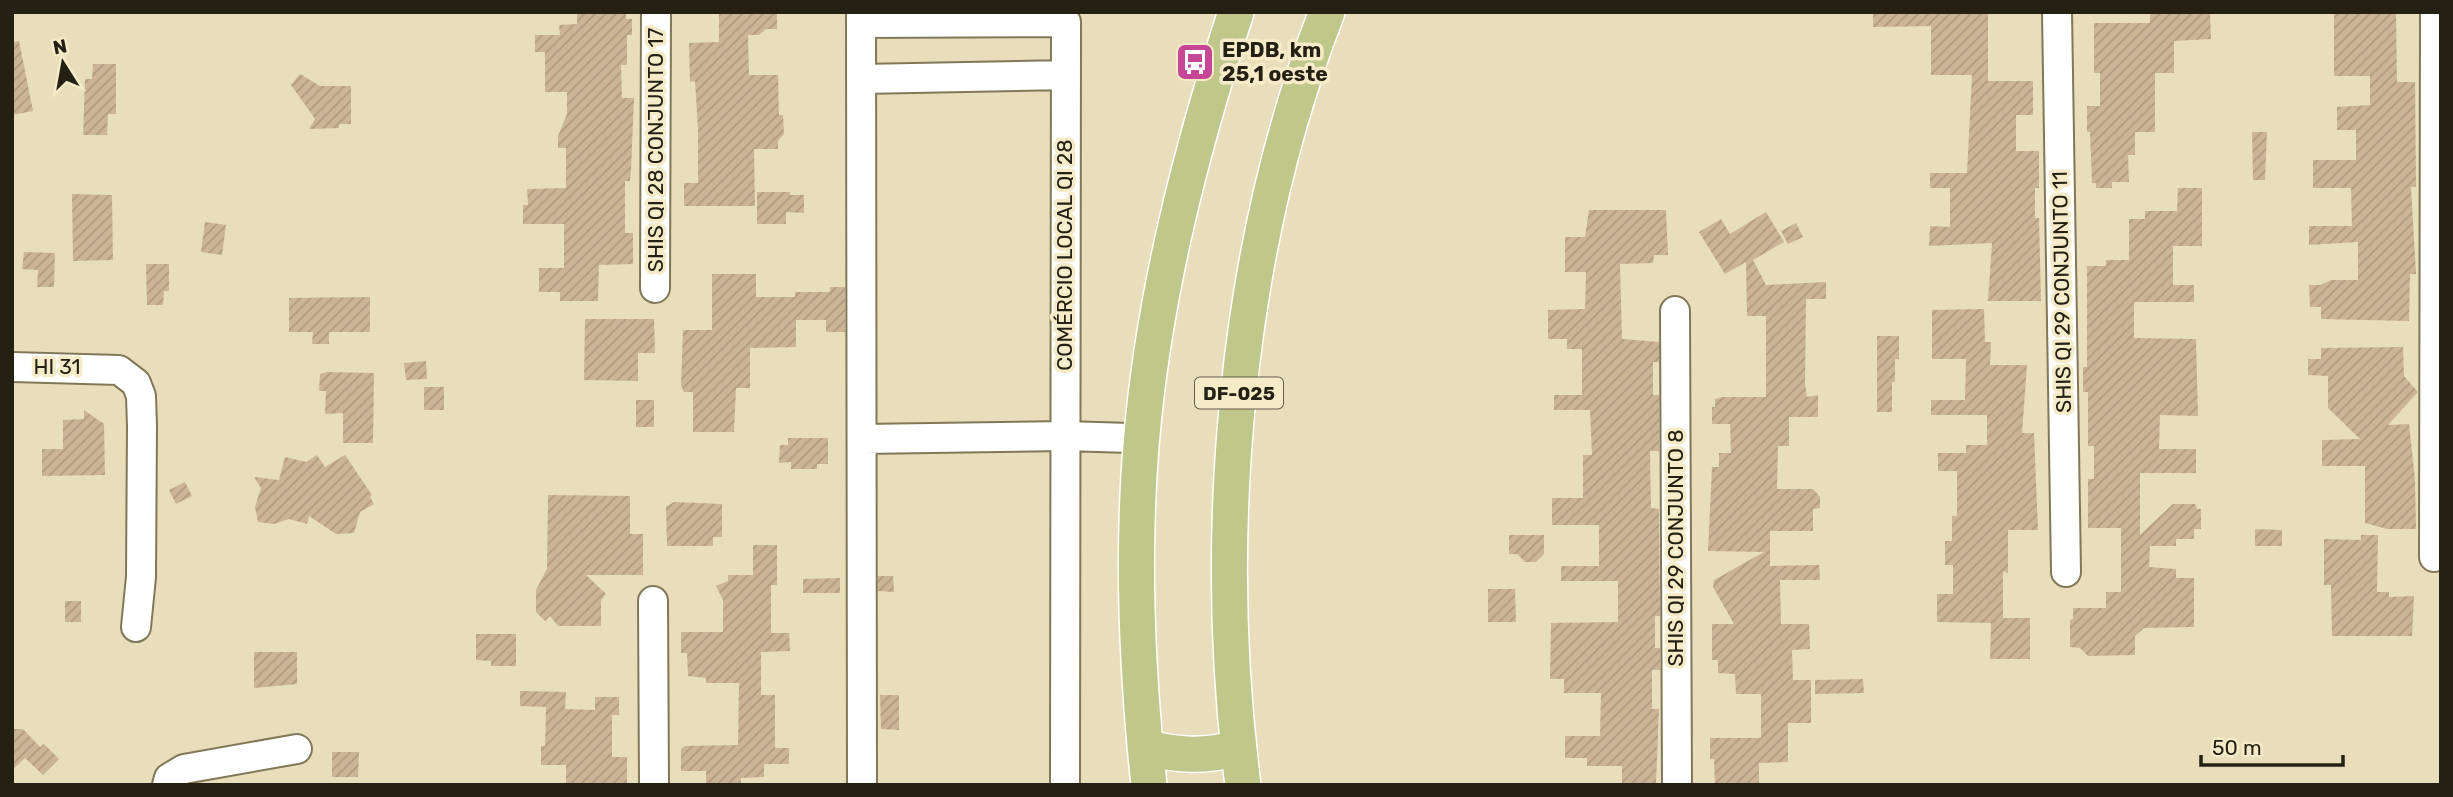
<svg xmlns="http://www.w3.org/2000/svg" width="2453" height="797" font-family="Rubik,sans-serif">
  <defs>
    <pattern id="building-hatch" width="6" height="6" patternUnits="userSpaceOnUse" patternTransform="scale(1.75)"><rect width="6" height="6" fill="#ccb497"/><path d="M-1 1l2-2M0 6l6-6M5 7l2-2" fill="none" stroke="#af9a81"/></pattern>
  </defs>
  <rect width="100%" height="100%" fill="#e8debb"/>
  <path fill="url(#building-hatch)" d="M577 12H626V19H632V35H627V65H621L622 98H634L631 170 630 181H625V233H633V264L599 265 598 301H560V292H539V268H564V224H523V205H528L527 189 566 188V148H558V136L567 114V92H545V52H535V35H560L559 25 577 24Z
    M719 12H777V29H766L759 35H748L749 75H778L779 115H783L784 134 778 141V149H754L755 206H684V183H698V129L695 81 690 82 689 43 719 42Z
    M1873 12H1988V81H2033V115H2016V151H2039V188H2035V218H2039L2041 301H1988L1992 243 1929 246 1930 226 1950 227V188H1930V173H1967L1972 75H1931V26L1873 27Z
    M2150 12H2210L2211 39 2174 41V73H2155V132H2135V155H2128L2129 182H2112V188H2096V183H2092L2090 132H2087V106H2100V73H2094V23H2150Z
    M2334 12H2396L2397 82H2415L2416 187H2411L2416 274H2410L2409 321 2321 319V307H2310L2309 285H2320L2331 280H2358V242L2309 245V226H2352L2351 188H2313V160H2356V130H2337V107L2370 105V76H2334Z
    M19 41 33 111 12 115V42Z
    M93 64H116V114H108L107 135H83L85 79H92Z
    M300 74 320 86H351V124H339V128L309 129 315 119 291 85Z
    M2252 132H2267L2265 180H2253Z
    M2178 188H2202V246H2173V285H2194V302H2134V338L2196 339 2198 416 2160 415 2159 449H2196V473H2140V535L2173 504H2195L2197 509H2201V529H2194V539H2176V546H2150L2149 567 2176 569V578H2194V627L2144 628 2135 636V655L2088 656 2080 648 2070 647V620L2073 619V608H2106V592H2121V528H2088V479H2094V446H2088V392H2083V367H2087V266H2106V260H2129V219H2145V211H2177Z
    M757 192H790V195H804V213L786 212V224H757Z
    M72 194 112 195 113 260 73 261Z
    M1589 210H1666L1668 255H1654L1653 263 1620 264 1622 339 1659 342V362H1653V395H1659V451H1650L1651 508 1659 509 1660 616H1655V648H1660V670H1652V709H1659L1656 784H1622V766H1587V758H1565V736H1600L1601 693H1564V679H1550L1551 623 1618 622V581H1561V566H1599V525H1552V498H1583V455H1592L1590 410H1554V395H1582V349H1567V339H1548V310L1585 309 1586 272H1565V237H1585Z
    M1766 212 1784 242 1753 260 1766 285 1826 282V299H1806L1805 384 1807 397 1818 395V417H1789V446H1778L1777 489H1813L1820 497V508L1813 509V531H1770V566L1819 565 1820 580H1780L1781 624H1809L1810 649 1792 650 1793 680H1811V723H1788V762L1759 763V785H1715L1714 759H1710V738H1761V694H1736L1735 674 1718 673V660H1712V624H1734L1713 587 1714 580 1764 552 1708 551 1712 467H1719V453H1731L1730 424H1712V407H1715V399L1723 397H1766V316H1747L1746 262 1725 274 1699 232 1721 219 1730 234Z
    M205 222 226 225 222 255 201 252Z
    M1796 223 1803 237 1788 244 1781 231Z
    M24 252 55 253 54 287H37L38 270 22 269Z
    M146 264H169V291H164L163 305H147Z
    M712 274H756V297H795V292H830V287H845V332H826V320H796V347L750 348V388H736L734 432H693V392H684L681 385 683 330H712Z
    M370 297V332H329V344H312L313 332H289V298Z
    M1984 309 1985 342H1991L1990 365H2027L2022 433H2034L2038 530H2008V573L2003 571V618H2030V659H1990L1991 623 1937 622V594H1953V565H1945V541H1952V516H1957V471H1938V453H1966V445H1987V415H1931V400H1965L1966 359H1932V310Z
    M585 319H654L655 353H638V381L584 380Z
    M1877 336H1899V359H1895V382H1892V412H1877Z
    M2403 347 2404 376 2418 392 2388 425 2409 424 2415 479 2416 529H2387L2365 523V466H2322V440L2360 439 2328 408V376L2308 375V359H2321V348Z
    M426 361 427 379 406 380 404 363Z
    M327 372 374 373 373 443H343V413L325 414 326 391H319L320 374Z
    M424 387H444V410H424Z
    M636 400H654V427H636Z
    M84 410 104 424 105 475 42 476V449H63V420L84 419Z
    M788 438H828V464H817V469H791V462L779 463 780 445H788Z
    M317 455 325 467 345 455 372 495 370 497 374 504 360 512 354 533 336 534 309 516 307 524 289 519 274 524 258 522 255 507 261 488 254 477 279 480 285 457 306 462Z
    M185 482 192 496 176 504 169 490Z
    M548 495 630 496V534H643V575H586L606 594 601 600V626H558L550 616 545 621 536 612V590L547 569Z
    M674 502 722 504V537H713V546H667L666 507Z
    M2255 529 2282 530V546H2255Z
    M1509 535H1544V554L1536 562H1525L1517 554H1509Z
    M2361 535H2378L2377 592H2389V597L2414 596 2412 636H2332L2331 585H2324V539L2361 540Z
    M753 545H777V585H771V633H789L790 651 761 652V695H775V748H789V764H764V777L741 778V785H706V771H681V749L685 746 738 745 739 683H706V678L688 676 687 653H681V632H723V600L716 586 728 581V575H753Z
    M878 576H893L894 592 878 591Z
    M840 578V593H803V579Z
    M1488 589H1515L1516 622H1488Z
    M65 601H81V622H65Z
    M476 634H516V666H491V661L476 660Z
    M254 652H297V684L254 688Z
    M1863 679 1864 693 1815 694V680Z
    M520 691 566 692 565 709 595 710V697H619V715H612V757H627V785H566V765H541V746H545L546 707 520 706Z
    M880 695H899V730L881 729Z
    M12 729H23L40 747 44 744 59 759 43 775 25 758 12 770Z
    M332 752H359L358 777H332Z"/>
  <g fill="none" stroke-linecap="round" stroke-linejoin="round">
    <defs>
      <path id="minor" d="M861 12 862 785
        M2057 12 2066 572
        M861 23 1066 22 1065 785
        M861 79 1066 75
        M655 288 656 12
        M1675 311 1677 785
        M12 367 119 370 136 383 141 396 142 426 141 577 136 627
        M862 439 1065 436 1130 438 1143 427
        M2434 557 2435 12
        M653 601 654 785
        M167 785 169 778 184 769 297 749"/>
      <path id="major" d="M1145 747C1178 756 1205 757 1238 748
        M1149 785C1137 673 1132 558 1141 446 1153 298 1190 153 1236 12
        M1243 785C1211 535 1235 247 1327 12"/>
    </defs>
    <use href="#minor" stroke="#817858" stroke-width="32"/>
    <use href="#major" stroke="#fff" stroke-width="38"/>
    <use href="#minor" stroke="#fff" stroke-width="28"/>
    <use href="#major" stroke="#c0c78b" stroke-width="35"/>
  </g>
  <defs>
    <symbol id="bus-square" viewBox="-11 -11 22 22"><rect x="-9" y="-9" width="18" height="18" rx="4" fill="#c54796" stroke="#f5ebc8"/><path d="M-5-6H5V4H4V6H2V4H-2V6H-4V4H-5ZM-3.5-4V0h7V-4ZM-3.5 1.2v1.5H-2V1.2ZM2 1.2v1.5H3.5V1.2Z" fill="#fff"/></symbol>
  </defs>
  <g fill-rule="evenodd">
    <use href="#bus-square" x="1173" y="40" width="44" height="44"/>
  </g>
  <g text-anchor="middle" stroke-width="7" stroke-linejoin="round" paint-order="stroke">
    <rect fill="#f5ebc8" stroke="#635d49" stroke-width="2" x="1195" y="377.5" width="88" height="31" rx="5"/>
    <g font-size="19" font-weight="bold" fill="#242013">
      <text x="1239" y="400">DF-025</text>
    </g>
    <g font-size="21" font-weight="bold" fill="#242013" stroke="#f5ebc8" text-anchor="start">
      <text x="1222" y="57">EPDB, km<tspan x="1222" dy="24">25,1 oeste</tspan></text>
    </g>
    <g font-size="21" fill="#242013" stroke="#f5ebc8">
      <text transform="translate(656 150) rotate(-90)" y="7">SHIS QI 28 CONJUNTO 17</text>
      <text transform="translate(1065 255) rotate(-90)" y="7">COMÉRCIO LOCAL QI 28</text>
      <text transform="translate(2062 292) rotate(-91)" y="7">SHIS QI 29 CONJUNTO 11</text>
      <text x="57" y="374">HI 31</text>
      <text transform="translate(1676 548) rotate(-90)" y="7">SHIS QI 29 CONJUNTO 8</text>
    </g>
  </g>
  <rect width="2453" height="797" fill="none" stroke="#242013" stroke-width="28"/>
  <g transform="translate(63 63) rotate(349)" stroke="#f5ebc8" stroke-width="5" paint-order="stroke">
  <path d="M0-5L12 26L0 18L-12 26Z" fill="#242013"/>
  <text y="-10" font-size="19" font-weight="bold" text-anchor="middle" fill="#242013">N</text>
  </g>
  <path d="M2201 755v10h142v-10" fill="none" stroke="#242013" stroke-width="3.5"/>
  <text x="2212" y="755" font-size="21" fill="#242013" stroke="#f5ebc8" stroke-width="5" paint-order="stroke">50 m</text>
</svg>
